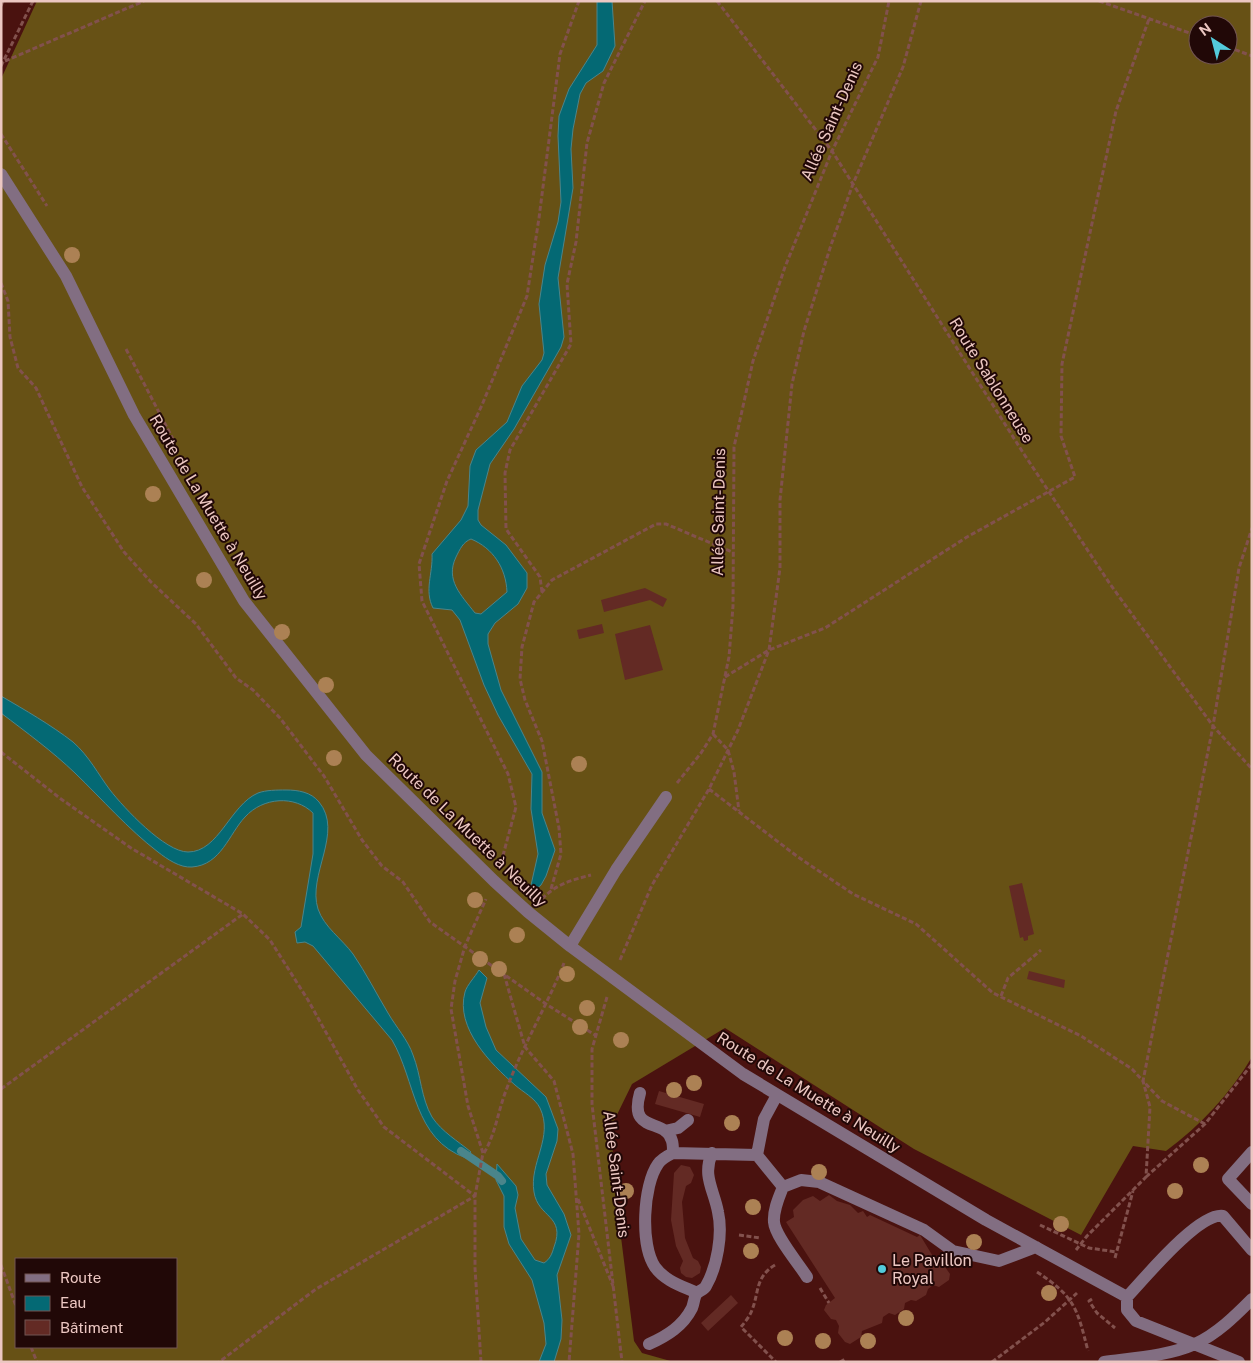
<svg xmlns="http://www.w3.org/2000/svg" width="1253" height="1363" font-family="'Public Sans',sans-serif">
  <rect width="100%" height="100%" fill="#4a120f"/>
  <path fill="#675115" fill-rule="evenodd" d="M37 1H1252V1057C1230 1094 1200 1126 1166 1151L1133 1146 1081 1235 914 1149 725 1028 632 1084 611 1127 616 1197 634 1341 642 1353 674 1362H1V79ZM1198 25H1228V55H1198ZM16 1259H176V1347H16Z"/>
  <path fill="#046974" stroke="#4a858b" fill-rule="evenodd" d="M597 1H612L615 46 603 71 586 83 580 94 573 129 571 149 573 188 558 278 564 337 561 347 514 429 490 464 478 510V520L481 525 506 545 527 573V588L518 604 495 623 488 634V644L501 690 542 772V813L555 850 546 876 541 885 535 890 531 885 538 854 531 809 532 774 498 715 484 685 460 620 452 610 433 608C424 590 433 574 432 554L461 520 468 506 470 466 476 450 507 422 522 386 542 360 544 353 539 304 545 265 558 222 561 202 558 136 559 116 569 89 597 45ZM471 539C493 548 506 568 507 592L481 614 475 613C461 595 445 580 456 557 460 549 463 542 471 539Z
    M1 696C25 710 51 725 73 742 89 756 98 774 110 790 124 808 165 852 188 852 219 852 230 805 258 793 266 790 277 790 286 790 298 790 311 792 319 802 344 832 307 875 318 909 324 927 342 939 353 954 366 973 376 993 388 1013 396 1027 408 1040 413 1055 421 1075 421 1098 432 1117 442 1132 458 1141 471 1152L466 1158C413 1139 416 1081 392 1040L313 946 305 942 297 943 295 932 301 927 313 854V813C295 795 263 797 245 817 229 834 221 865 192 867 180 868 167 859 158 852 128 829 102 799 75 773 52 751 26 732 1 713Z
    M479 970 487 978 480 1003 486 1027 496 1050 546 1097 558 1129 557 1141 546 1174 547 1185 564 1214 571 1235 557 1275 562 1320 561 1339 554 1362H539L546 1344 544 1323 532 1280 509 1244 504 1227V1196L496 1180 497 1164 516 1186 518 1195 515 1208 521 1239 535 1260 544 1263C550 1259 552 1254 554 1247 566 1215 538 1218 534 1192 529 1163 554 1137 540 1108 535 1098 523 1092 515 1085 491 1064 455 1028 465 992 467 985 475 977 479 970Z"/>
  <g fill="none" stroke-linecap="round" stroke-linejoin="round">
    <path stroke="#4a858b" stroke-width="8" d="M461 1151 498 1176 502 1181"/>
  </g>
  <path fill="#632a24" d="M645 588 667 599 663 607 650 600 604 612 601 600Z
    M602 624 604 633 579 639 577 630Z
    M650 625 663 670 625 680 615 634Z
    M1022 883 1034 934 1028 936V940L1024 941 1023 937 1020 938 1009 886Z
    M1029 971 1065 980 1064 988 1027 979Z
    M659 1091 704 1104 700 1117 655 1104Z
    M681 1165 690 1167 694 1175 691 1183 686 1186 682 1202 685 1238 693 1258 698 1261 701 1267 700 1273 692 1278 686 1277 681 1273 680 1268 683 1261 676 1246 671 1220 674 1173Z
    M829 1195 837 1201 850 1205 858 1213 863 1211 867 1217 870 1215 917 1237 920 1235 937 1263 943 1264 950 1274 949 1280 939 1287 933 1285 928 1289 926 1295 916 1301 911 1300 905 1303 904 1309 895 1315 889 1313 883 1317 882 1323 862 1331 861 1337 850 1344 845 1342 838 1333 839 1326 836 1320 831 1319 824 1310 826 1305 835 1298 786 1222 794 1217 793 1210 803 1200 813 1196 820 1201Z
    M731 1295 738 1303 708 1331 701 1323Z"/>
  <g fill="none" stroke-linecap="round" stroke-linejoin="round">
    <path stroke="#82514d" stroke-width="3" stroke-dasharray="5 2.5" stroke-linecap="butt" d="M717 1 832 151 1022 451 1110 584 1213 726 1252 769
      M1099 1 1198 36
      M1 6 3 1
      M1228 47 1252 56
      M5 61 144 1
      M1 66 33 1
      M1 134 47 206
      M1 283 8 301 10 337 18 368 36 388 82 487 124 552 151 582 196 624 236 678 253 690 280 718 324 776 362 840 382 866 403 882 430 922 546 1004 595 1035
      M126 349 174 441
      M257 582 266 595
      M542 592 540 577 506 529 505 473 510 450 571 344 567 284 576 242 587 143 604 83 645 1
      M725 677 769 650 825 628 967 537 1075 477 1061 436 1062 364 1116 111 1149 19
      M713 734 728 750 734 772 739 811
      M1 752 61 799 131 848 243 914 270 940 308 1000 358 1090 384 1127 475 1196 316 1289 219 1362
      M677 783 701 753 713 734 729 657 733 606 734 447 753 361 785 267 832 151 878 57 889 1
      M709 789 798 857 853 894 916 924 993 993 1081 1036 1132 1069 1143 1081 1150 1107 1146 1177 1087 1236 1076 1250
      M501 863 516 807 508 774 422 601 419 564 447 481 482 405 527 296 539 218 560 54 579 1
      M551 889 561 854 559 828 542 741 525 700 520 679 522 647 534 602 552 580 656 524H666L732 552
      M542 899C556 884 572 880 591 875
      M620 960 652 885 709 789 738 730 769 650 780 568V500L792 384 804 331 831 245 853 184 903 67 921 1
      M504 974 525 1047 554 1081 573 1154 579 1234 569 1362
      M1001 996 1008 978 1041 950
      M607 997 592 1049V1104L622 1362
      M1 1089 243 914
      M1205 1124 1162 1101 1143 1081 1213 726 1239 568 1252 528
      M484 1153C496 1133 498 1110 507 1088 523 1045 547 1006 564 963
      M1146 1177 1205 1124 1252 1064
      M578 1199 613 1286
      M1040 1225 1089 1248 1117 1252
      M739 1235 760 1238
      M1115 1258 1133 1191
      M1 1265 16 1306
      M775 1265C755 1277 759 1293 752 1310 750 1316 745 1322 741 1327L776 1362
      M1037 1272C1075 1297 1077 1308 1088 1351
      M820 1288 829 1303
      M1092 1299 1089 1301 1097 1313 1115 1328
      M31 1347 37 1362
      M481 1362 475 1268V1196L483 1153 468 1106 451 1009 455 981 465 946 486 899
      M840 1362 845 1359
      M992 1362 1045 1322 1077 1293"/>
    <path stroke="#826e82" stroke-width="12" d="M1 174 66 276 134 415 244 601 366 755 494 881 528 912 570 946 743 1074 986 1220 1127 1297
      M570 946 616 870 666 797
      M640 1093C628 1135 666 1117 672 1141 673 1144 673 1149 673 1153
      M777 1095 764 1119 757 1155 783 1187
      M665 1131 678 1128 688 1120
      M1252 1152 1228 1179 1252 1204
      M807 1277C799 1264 775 1236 774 1222 773 1210 779 1197 783 1187L801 1180 819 1182 924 1230 953 1251 999 1261 1036 1247
      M697 1293C682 1286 665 1281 655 1267 640 1245 643 1185 658 1164 661 1159 667 1156 673 1153L757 1155
      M649 1344C667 1336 683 1326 692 1308 694 1303 694 1297 697 1293 700 1290 704 1290 706 1286 717 1267 723 1234 718 1212 714 1190 702 1176 712 1153
      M1104 1362C1133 1358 1168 1356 1195 1344 1217 1334 1235 1316 1252 1299
      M1239 1362 1136 1321 1127 1310V1297C1144 1279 1199 1212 1223 1216L1252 1250"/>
  </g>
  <g fill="#ac8154">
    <circle cx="72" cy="255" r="8"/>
    <circle cx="153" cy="494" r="8"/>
    <circle cx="204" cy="580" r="8"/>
    <circle cx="282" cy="632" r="8"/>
    <circle cx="326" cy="685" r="8"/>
    <circle cx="334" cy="758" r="8"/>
    <circle cx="579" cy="764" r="8"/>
    <circle cx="475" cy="900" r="8"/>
    <circle cx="517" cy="935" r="8"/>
    <circle cx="480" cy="959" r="8"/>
    <circle cx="499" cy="969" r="8"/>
    <circle cx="567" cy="974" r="8"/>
    <circle cx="587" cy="1008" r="8"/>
    <circle cx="580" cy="1027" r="8"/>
    <circle cx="621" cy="1040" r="8"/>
    <circle cx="694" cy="1083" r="8"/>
    <circle cx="674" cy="1090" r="8"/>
    <circle cx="732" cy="1123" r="8"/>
    <circle cx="1201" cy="1165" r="8"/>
    <circle cx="819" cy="1172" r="8"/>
    <circle cx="626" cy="1191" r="8"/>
    <circle cx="1175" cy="1191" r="8"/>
    <circle cx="753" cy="1207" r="8"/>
    <circle cx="1061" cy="1224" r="8"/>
    <circle cx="974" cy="1242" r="8"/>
    <circle cx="751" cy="1251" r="8"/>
    <circle cx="1049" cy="1293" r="8"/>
    <circle cx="906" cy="1318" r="8"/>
    <circle cx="785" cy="1338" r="8"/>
    <circle cx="823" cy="1341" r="8"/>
    <circle cx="868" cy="1341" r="8"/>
  </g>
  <circle fill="#53cbdb" stroke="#210807" stroke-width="2" cx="882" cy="1269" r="5"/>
  <g text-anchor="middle" stroke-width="4" stroke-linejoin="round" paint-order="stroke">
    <g font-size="16" fill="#ecc7c2" stroke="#210807">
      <text transform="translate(831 121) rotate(-66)" y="6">Allée Saint-Denis</text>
      <text transform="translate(992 380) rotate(58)" y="6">Route Sablonneuse</text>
      <text transform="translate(209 507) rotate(59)" y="6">Route de La Muette à Neuilly</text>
      <text transform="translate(718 512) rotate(-89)" y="6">Allée Saint-Denis</text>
      <text transform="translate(468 830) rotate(44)" y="6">Route de La Muette à Neuilly</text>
      <text transform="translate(809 1092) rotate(32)" y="6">Route de La Muette à Neuilly</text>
      <text transform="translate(617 1174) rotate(83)" y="6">Allée Saint-Denis</text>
    </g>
    <g font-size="16" fill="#ecc7c2" stroke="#210807" text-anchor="start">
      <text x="892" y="1266">Le Pavillon<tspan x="892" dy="18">Royal</tspan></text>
    </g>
  </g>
  <rect width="1253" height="1363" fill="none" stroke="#ecc7c2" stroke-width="5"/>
  <rect x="15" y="1258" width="162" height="90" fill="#210807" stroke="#725452"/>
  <rect x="25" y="1274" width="25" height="8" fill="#826e82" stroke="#725452"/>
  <text x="60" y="1283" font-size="15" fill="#ecc7c2">Route</text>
  <rect x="25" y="1296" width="25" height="15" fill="#046974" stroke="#725452"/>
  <text x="60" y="1308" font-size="15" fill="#ecc7c2">Eau</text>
  <rect x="25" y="1320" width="25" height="15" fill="#632a24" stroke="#725452"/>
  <text x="60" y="1333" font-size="15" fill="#ecc7c2">Bâtiment</text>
  <g transform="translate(1213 40) rotate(324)"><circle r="24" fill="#210807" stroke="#725452"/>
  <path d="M0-4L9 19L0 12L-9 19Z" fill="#53cbdb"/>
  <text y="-8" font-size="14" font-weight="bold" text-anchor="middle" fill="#ecc7c2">N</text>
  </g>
</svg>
